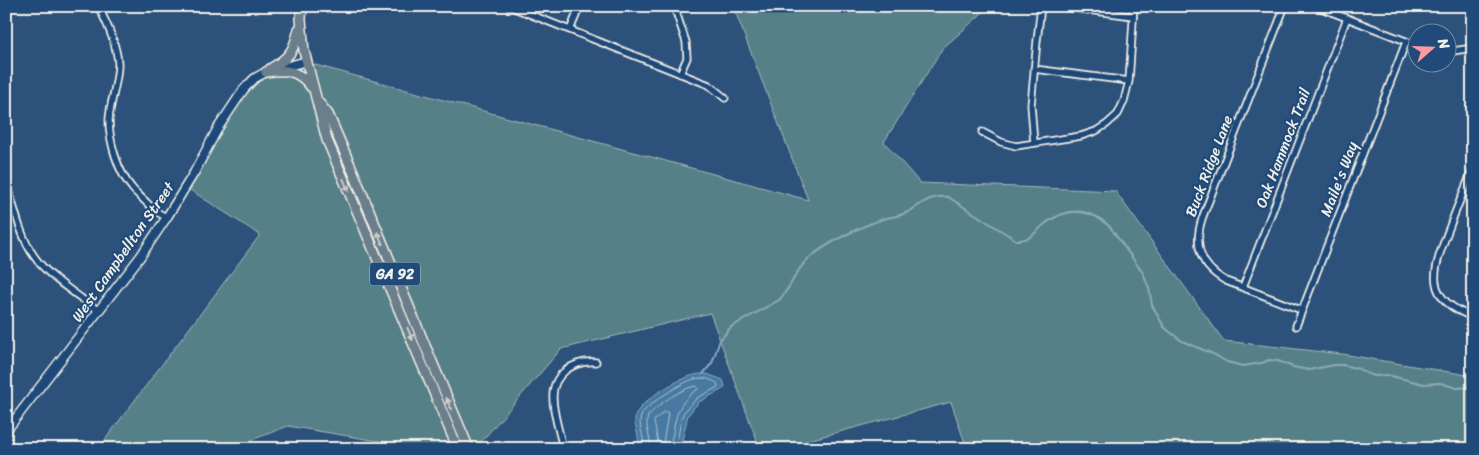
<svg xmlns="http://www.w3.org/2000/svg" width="1479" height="455" font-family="Sriracha,sans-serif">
  <rect width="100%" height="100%" fill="#2c517b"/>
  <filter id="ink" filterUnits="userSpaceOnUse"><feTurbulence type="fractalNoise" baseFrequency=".02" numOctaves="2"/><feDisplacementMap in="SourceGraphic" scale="10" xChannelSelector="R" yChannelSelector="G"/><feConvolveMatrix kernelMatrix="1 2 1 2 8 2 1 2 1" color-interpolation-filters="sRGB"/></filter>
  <g filter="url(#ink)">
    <path fill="#578088" stroke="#a6b8b8" d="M733 6H990L942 49 884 142 920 183 1115 191 1224 341 1342 354 1473 376V449H967L951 402 775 449H760L710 313 561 349 475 449H426L288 426 229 449H98L260 235 184 186 250 86 272 72 312 64 808 200Z"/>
    <path fill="#4679a3" stroke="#8ca9bf" d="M699 374H707L723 380 725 386 723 389 699 402 688 415 680 449H638C641 439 634 428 635 417 639 400 682 376 699 374Z"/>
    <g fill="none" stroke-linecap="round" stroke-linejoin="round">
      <path stroke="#aec1cc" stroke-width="1" d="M664 412H667L668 414 663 443 660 444 658 443 654 421Z
        M643 449C646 437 636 425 642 414 647 404 683 382 694 379 703 377 710 379 717 383L718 387 697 398 684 412 681 419 676 449
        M650 449C652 438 644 428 648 416 657 405 683 387 697 386L698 389C680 401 676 413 673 433 672 438 670 443 670 449"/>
      <path stroke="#8ca9bf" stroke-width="2" d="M703 374 712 363 720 340 731 327 779 300C791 288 795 271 808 259 827 243 859 227 883 219 891 217 899 216 906 213 922 205 928 195 948 197L1016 240C1033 240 1034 232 1046 223 1068 207 1090 208 1110 227L1143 273 1149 288 1152 305 1164 327 1170 332 1182 341 1213 354 1227 362 1243 366 1262 363 1269 360 1278 361 1293 367 1309 370 1334 365H1343L1359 369 1366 373 1374 376 1387 375 1424 384 1440 383 1457 388 1473 387"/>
      <defs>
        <path id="minor" d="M98 6C107 23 117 45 118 64 118 83 110 101 109 120 109 142 118 172 132 188 136 193 141 197 146 202 153 209 158 214 167 217
          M509 6 709 85 725 98
          M674 6 686 42 687 58 680 74
          M1057 6 1133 16
          M1285 6 1203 216C1193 244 1199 266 1226 281L1301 310
          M1316 6 1416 45
          M570 30 580 6
          M1446 52 1473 48
          M1034 69 1129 81
          M982 132 1001 142 1016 146 1081 136 1096 131 1107 124 1118 114 1124 101 1129 81 1134 6
          M1034 143 1031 105 1037 41 1041 6
          M1473 169C1465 188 1457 207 1450 226 1434 268 1420 298 1473 317
          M6 179C13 203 20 237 34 256 48 277 79 296 99 311
          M1243 287 1347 18
          M1296 326 1406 42
          M6 416 14 422
          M563 449C560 433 553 414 553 398 552 374 574 360 596 362"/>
        <path id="secondary" d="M6 431 140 257 167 217 194 173 218 128 244 89 255 78 266 72 307 61"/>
        <path id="primary" d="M302 6 301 19 304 51 327 140 458 449
          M270 69C289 58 294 51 299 29
          M266 72C285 69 299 70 311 87
          M319 103 328 114 354 174 424 343 469 449"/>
      </defs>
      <use href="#minor" stroke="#f4f1e8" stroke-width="9"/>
      <use href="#secondary" stroke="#f4f1e8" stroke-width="11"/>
      <use href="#primary" stroke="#f4f1e8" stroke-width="12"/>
      <use href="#minor" stroke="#1f4a7a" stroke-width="5.5"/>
      <use href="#secondary" stroke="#1f4a7a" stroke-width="8"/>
      <use href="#primary" stroke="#6b7e8b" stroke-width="9"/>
    </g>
    <defs><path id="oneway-solid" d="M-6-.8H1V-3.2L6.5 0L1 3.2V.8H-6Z" transform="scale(1.25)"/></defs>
    <g fill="#cbcecc">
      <use href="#oneway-solid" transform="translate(346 185) rotate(67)"/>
      <use href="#oneway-solid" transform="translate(380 238) rotate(-112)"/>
      <use href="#oneway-solid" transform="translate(410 334) rotate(67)"/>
      <use href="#oneway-solid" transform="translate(449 404) rotate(-113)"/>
    </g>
  </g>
  <g text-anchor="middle" stroke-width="4.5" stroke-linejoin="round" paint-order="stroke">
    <rect fill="#1f4a7a" stroke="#b4bfc7" stroke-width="1" x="370" y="262.5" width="50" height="23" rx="4"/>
    <g font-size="14" font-weight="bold" fill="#f4f1e8">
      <text x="395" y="279">GA 92</text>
    </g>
    <g font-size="15" fill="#f4f1e8" stroke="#1f4a7a">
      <text transform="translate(1283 148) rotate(-69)" y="5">Oak Hammock Trail</text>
      <text transform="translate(1209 166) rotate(-69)" y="5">Buck Ridge Lane</text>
      <text transform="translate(1339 179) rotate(-69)" y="5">Maile's Way</text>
      <text transform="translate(123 252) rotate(-55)" y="5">West Campbellton Street</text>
    </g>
  </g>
  <rect width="1479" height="455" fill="none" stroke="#1f4a7a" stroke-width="25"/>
  <rect x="12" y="12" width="1454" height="430" fill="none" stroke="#f4f1e8" stroke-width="2" filter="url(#ink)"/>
  <g transform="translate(1432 48) rotate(70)"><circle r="24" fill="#1f4a7a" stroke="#748da6"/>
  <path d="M0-4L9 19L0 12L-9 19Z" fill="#ff9aa2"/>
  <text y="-8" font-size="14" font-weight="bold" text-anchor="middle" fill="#f4f1e8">N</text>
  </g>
</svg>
